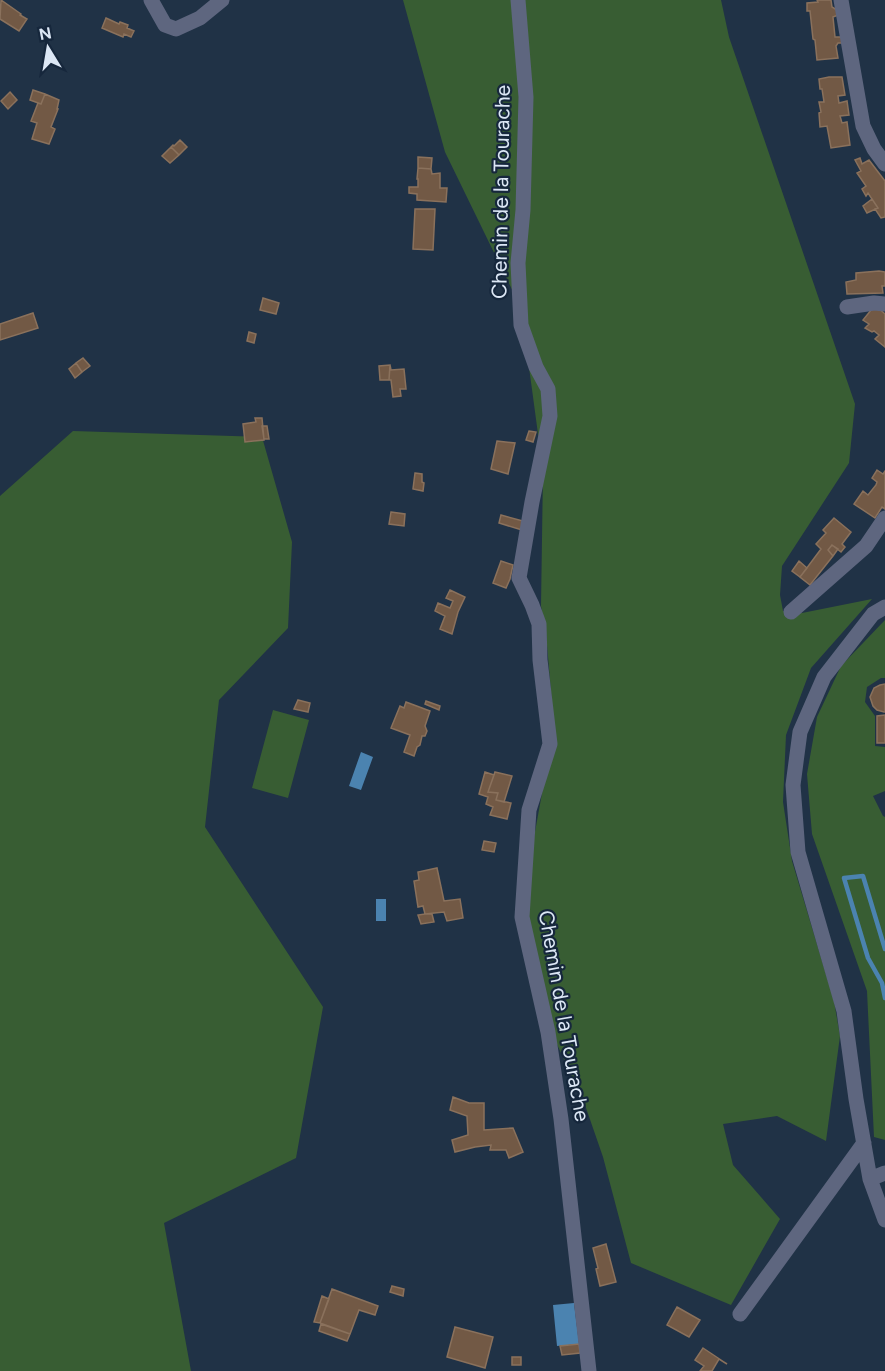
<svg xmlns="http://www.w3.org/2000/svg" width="885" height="1371" font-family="Figtree,sans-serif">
  <rect width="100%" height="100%" fill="#203246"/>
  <path fill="#385d33" d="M403 0H721L729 37 855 404 849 463 782 566 780 595 783 611 802 613 872 599 811 668 786 735 783 802 792 861 834 1001 840 1036 826 1141 777 1116 723 1124 733 1165 780 1219 731 1305 631 1263 603 1157 585 1105 549 1027 528 934 525 887 554 727 546 633 541 606 543 471 521 308 445 152Z
    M73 431 262 437 292 542 288 628 219 700 205 827 323 1007 296 1158 164 1223 191 1371H0V496Z
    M885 620V678H881L867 687 865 702 875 716V746L885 747V791L873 796 883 816 885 817V1140L874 1137 867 991 812 834 807 774 817 717 841 666Z
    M273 710 309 720 288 798 252 788Z"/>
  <path fill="#4b83b0" d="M361 752 373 757 361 790 349 786Z
    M376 899H386V921H376Z
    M574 1303 579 1344 557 1346 553 1305Z"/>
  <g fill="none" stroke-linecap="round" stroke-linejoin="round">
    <path stroke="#4b83b0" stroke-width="4.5" d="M885 949 863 876 844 878 868 958 882 983 885 998"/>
  </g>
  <path fill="#725945" stroke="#8a715c" stroke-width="1.5" d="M1 0 21 14 20 15 27 19 19 31 0 19Z
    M817 0H831L832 7 837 10 838 15 833 17 835 37H842V43H838L836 46 838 58 817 60 815 40 813 39 810 11H807V3L818 2Z
    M106 18 119 24 120 22 128 25 127 28 134 31 131 37 124 34 123 37 102 28Z
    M829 77H842L845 95 838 96 839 103 847 101 849 115 840 116 842 123 847 122 850 145 831 148 827 126 820 127 819 113 821 112 819 102H824L822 89H820L819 79Z
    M33 90 45 94 41 104 30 100Z
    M10 92 17 100 8 109 1 101Z
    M45 94 59 100 57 109H58L51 127 55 129 49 144 32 139 37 123 31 121 38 103 41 104Z
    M180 140 187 147 179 155 171 147 173 145 174 146Z
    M171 147 179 155 170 163 162 156Z
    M418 157 432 158 431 169 418 168Z
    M860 158 862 164 869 160 885 181V217L881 218 875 209 878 208 868 193 866 196 862 189 866 186 857 173 861 171 855 160Z
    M418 168 431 169 432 174 440 173V188H447L446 202 417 200V194L409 193V187H418V179H417Z
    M872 199 878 208 867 213 863 206Z
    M415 209H435L433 250 413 249Z
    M879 271 885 272V286H882L883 293 847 294 846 282 856 280V273Z
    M263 298 279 303 276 314 260 310Z
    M875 305 885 314V347L875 339 879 335 874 331 872 332 865 328 869 324 863 320Z
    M33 313 38 328 0 340V324Z
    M249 332 256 334 254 343 247 341Z
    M83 358 90 366 82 372 76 363Z
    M76 363 82 372 75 378 69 369Z
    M390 365 389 380H380L379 366Z
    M390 365 391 370 404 369 406 389H400L401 396 393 397 391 380H389Z
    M255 418H262L264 440 245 442 243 424 256 422Z
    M262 426H267L269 439H264Z
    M529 431 536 432 533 442 526 440Z
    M497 441 515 443 508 474 491 469Z
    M877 470 883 474 885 471V509L882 507 875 518 854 504 863 491 868 495 876 485 877 482 872 478Z
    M415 473 422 474V482L424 483 423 491 413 489Z
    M391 512 405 514 404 526 389 524Z
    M501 515 523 521 522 530 499 523Z
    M834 518 851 532 842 544 845 547 841 552 832 545 828 550 833 556 810 585 800 577 821 549 816 544 826 533 823 530Z
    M832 545 838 549 833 556 828 550Z
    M501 561 513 565 510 579 506 588 493 583Z
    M799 561 807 568 800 577 792 571Z
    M450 590 465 597 458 612 452 634 440 629 445 616 435 611 438 603 450 608 453 601 446 598Z
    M885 684V712H884L877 710 873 706 870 697 874 688 880 685Z
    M298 700 310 703 308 712 294 709Z
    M426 701 440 706 439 710 425 704Z
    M406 702 430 711 425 726 427 731 425 736H422L420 745 417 747 414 756 404 752 410 735 391 728 400 706 404 708Z
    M885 715V743H877V716Z
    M485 772 494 775 488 792 498 793 496 800 511 803 507 819 490 815 493 807 486 804 488 797 479 794Z
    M495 772 512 776 504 802 496 800 498 793 488 792Z
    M484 841 496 843 494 852 482 850Z
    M437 868 444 901 460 899 463 918 447 921 444 912 425 914 423 906 418 907 414 881 419 880 418 872Z
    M425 914H432L434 922 421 924 418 915Z
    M453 1097 469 1103H484V1130L513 1128 523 1152 509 1158 506 1150H490L491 1145 475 1147 455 1152 452 1140 468 1135 467 1116 450 1110Z
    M606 1244 616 1282 600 1286 596 1269 598 1268 593 1248Z
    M392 1286 404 1289 403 1296 390 1292Z
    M332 1289 378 1306 375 1315 359 1310 350 1334 320 1323Z
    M322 1296 329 1299 320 1323 314 1322Z
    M677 1307 700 1320 689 1337 667 1325Z
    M321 1324 350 1334 347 1341 319 1331Z
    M455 1327 493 1337 485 1368 447 1357Z
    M579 1344 580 1353 562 1355 560 1346Z
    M703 1348 727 1364 719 1359 712 1371H700L704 1366 695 1360Z
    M512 1357H521V1365H512Z"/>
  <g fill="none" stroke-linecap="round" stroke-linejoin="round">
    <path stroke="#5e667f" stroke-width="15" d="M151 0 165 25 176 29 200 18 222 0
      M518 0 526 97 523 210 518 263 521 325 536 367 548 389 550 416 532 502 519 578 532 605 539 624 540 660 550 744 529 810 522 917 548 1032 561 1119 589 1371
      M841 0 863 126 874 149 885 164
      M847 307 874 303 885 304
      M885 607 873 614 824 677 800 732 793 785 798 852 844 1011 856 1099 870 1179 885 1220
      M791 612 866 546 885 518
      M870 1179 885 1173
      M740 1314 864 1143"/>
  </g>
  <g text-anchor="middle" stroke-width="4.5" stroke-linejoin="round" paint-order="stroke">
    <g font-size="21" fill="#dce7f5" stroke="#16273c">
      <text transform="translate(501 192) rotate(-89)" y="7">Chemin de la Tourache</text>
      <text transform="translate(564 1016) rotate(80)" y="7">Chemin de la Tourache</text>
    </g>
  </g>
  <g transform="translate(48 48) rotate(349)" stroke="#16273c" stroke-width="4.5" paint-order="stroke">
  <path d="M0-4.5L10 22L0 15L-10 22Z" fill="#dce7f5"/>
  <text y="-9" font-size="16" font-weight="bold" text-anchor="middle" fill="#dce7f5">N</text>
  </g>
</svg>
